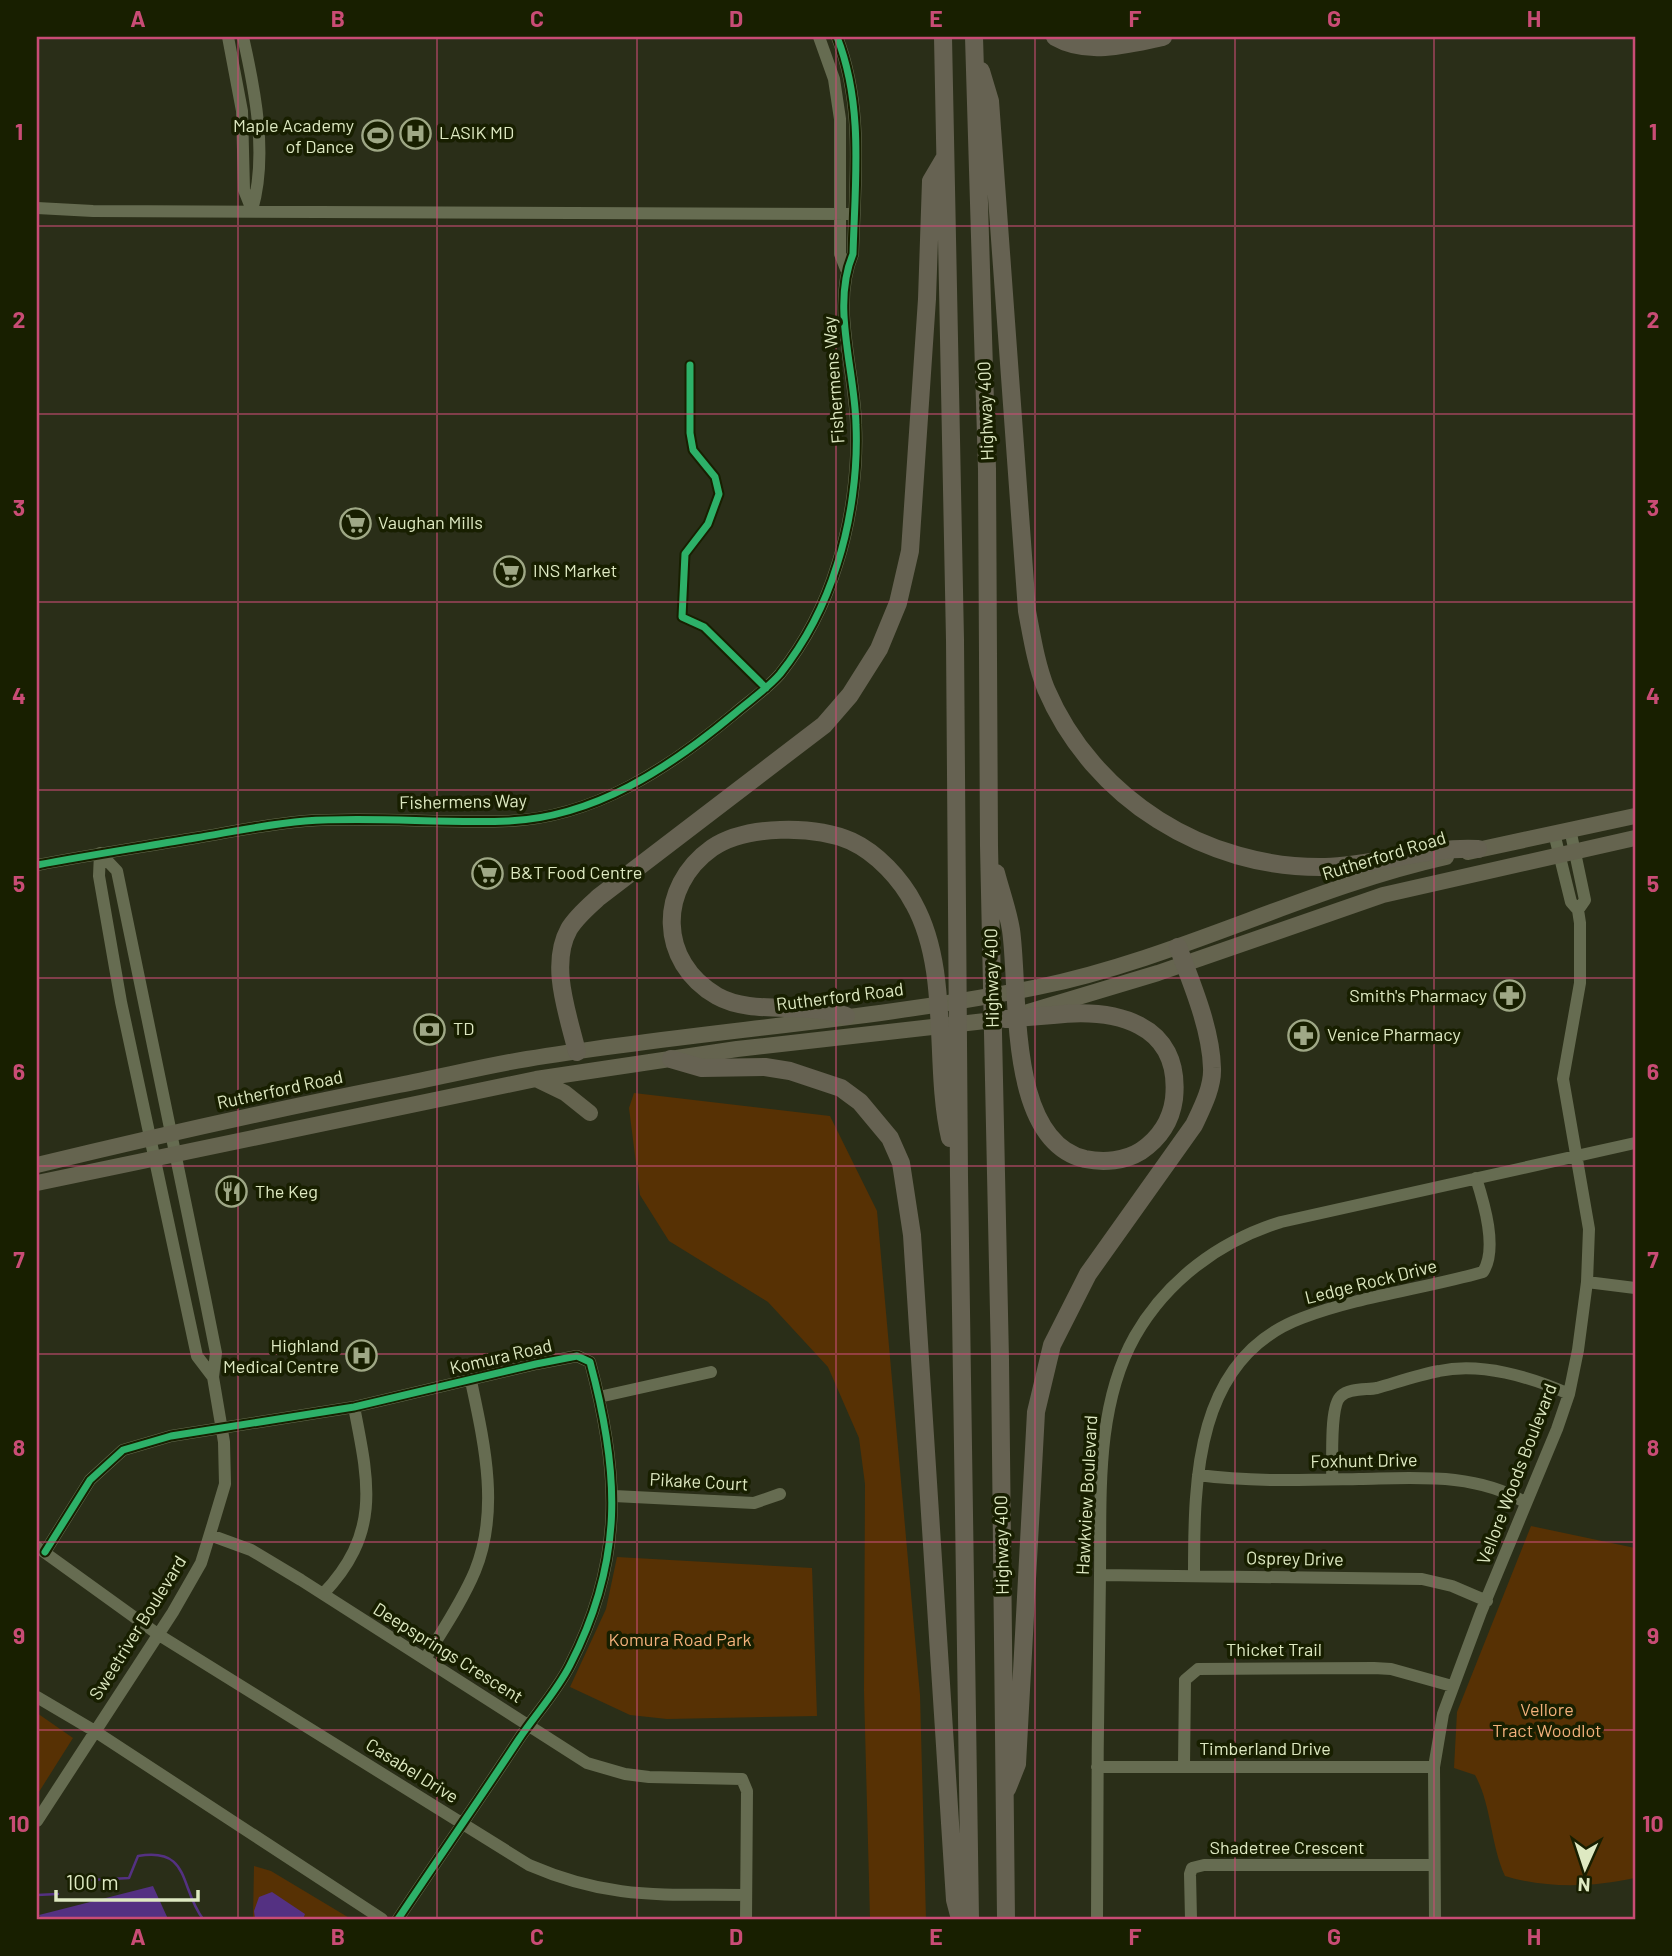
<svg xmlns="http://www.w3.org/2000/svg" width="1672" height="1956" font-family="Barlow,sans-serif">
  <rect width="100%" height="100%" fill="#2a2e18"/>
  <path fill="#573104" d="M634 1093 830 1116 877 1211 920 1695 926 1919H870L864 1691 865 1484 859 1438 828 1367 768 1302 669 1241 640 1195 629 1108Z
    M1531 1526 1635 1548V1878C1593 1887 1547 1889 1505 1876 1490 1843 1492 1806 1475 1775L1454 1768 1457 1712Z
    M617 1557 812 1568 817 1716 667 1719 630 1715 570 1687 606 1609Z
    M37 1713 73 1738 37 1795Z
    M254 1866 271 1871 351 1919H253Z"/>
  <path fill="#543182" d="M153 1886 168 1919H42L39 1915Z
    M272 1892 305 1914 303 1919H255L254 1911 259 1897Z"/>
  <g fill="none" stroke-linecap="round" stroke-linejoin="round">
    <path stroke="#543182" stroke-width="2.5" d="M92 1880 129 1878 138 1856C191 1847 179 1887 203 1919
      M37 1895 58 1894"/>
    <path stroke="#666c51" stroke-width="12" d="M228 37 242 111 244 190 252 210
      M243 37C255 90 268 156 252 210
      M819 37 834 79 840 119V254L846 269
      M37 208 93 211 854 214
      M1570 829 1585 900 1578 910
      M100 853 99 876 121 1002 197 1356 213 1377
      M37 865C89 855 142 847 195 838 231 832 268 824 305 821 373 816 441 824 509 821 595 817 669 768 734 714 749 701 767 689 780 674 806 641 825 604 837 565 851 522 858 470 856 425 855 370 831 306 853 254 855 181 864 105 837 37
      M1587 1282 1635 1288
      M599 1397 711 1372
      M1198 1475C1251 1482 1305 1480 1359 1479 1415 1478 1476 1472 1526 1503
      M1332 1479C1333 1462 1329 1406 1341 1396 1349 1388 1367 1390 1377 1388 1398 1382 1418 1375 1439 1371 1481 1362 1531 1377 1569 1394
      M614 1496 754 1503 780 1494
      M210 1535 251 1550 301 1580 587 1763 625 1774 649 1777 742 1779 747 1791 746 1919
      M37 1547 159 1635 529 1865C610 1900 661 1894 746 1895
      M45 1552 90 1480 123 1450 171 1436 354 1407 536 1364 577 1356 590 1362C620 1473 624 1560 570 1665 557 1691 535 1715 519 1739 479 1800 438 1859 398 1919
      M1194 1574C1194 1479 1195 1358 1302 1318 1360 1296 1423 1289 1483 1272 1498 1249 1484 1203 1476 1178
      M1100 1575 1422 1579 1452 1586 1487 1601
      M323 1594C381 1533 369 1483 354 1407
      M425 1659C442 1631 462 1602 475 1571 500 1510 484 1442 471 1381
      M37 1697 93 1730 382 1919
      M1184 1766 1185 1680 1198 1669 1374 1668 1391 1669 1452 1686
      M1097 1767H1434
      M37 1821 173 1612 201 1563 213 1524 225 1484 224 1442 213 1377 216 1353 204 1293 117 871 100 853
      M1097 1919C1097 1804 1098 1690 1100 1575 1101 1497 1095 1407 1135 1336 1167 1280 1220 1241 1281 1222L1635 1143
      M1191 1919 1190 1874 1192 1868 1204 1865H1434
      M1435 1919 1434 1767 1443 1714 1481 1612 1557 1429 1569 1394 1578 1350 1587 1282 1589 1229 1563 1079 1580 983V923L1578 910 1571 902 1554 833"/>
    <path stroke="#65644f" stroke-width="16" d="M1468 852 1635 816
      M1025 1013 1158 973 1383 895 1635 838
      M536 1079 565 1093 590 1113
      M37 1165C157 1136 277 1109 399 1085 441 1077 484 1066 527 1059 697 1031 869 1021 1038 987 1179 958 1307 888 1446 857
      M37 1183 536 1079 737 1049 1003 1019"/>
    <path stroke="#666252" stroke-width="18" d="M943 37 955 640 959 1176 970 1919
      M974 37 987 469 989 846 1000 1360 1006 1919
      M1055 37C1088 56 1127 44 1163 37
      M981 71 990 101 1027 611C1032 637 1036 664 1046 689 1093 799 1206 869 1325 867 1375 866 1429 846 1478 849
      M996 873C1001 892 1008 911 1011 930 1020 993 1006 1140 1085 1159 1104 1163 1125 1161 1141 1151 1160 1138 1171 1121 1174 1099 1182 1022 1114 1008 1053 1015L1005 1019
      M846 1016C806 1001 752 1016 717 996 658 962 657 887 712 848 746 825 814 825 851 841 877 853 901 879 914 904 951 971 933 1065 950 1138
      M577 1052C568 1014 549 965 569 929 576 917 589 906 599 897L824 725 850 695 879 649 898 603 910 551 927 299 931 181 944 159
      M671 1059 702 1068 765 1067 790 1071 841 1088 860 1102 890 1138 901 1163 912 1235 955 1900 960 1919
      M1007 1789 1017 1764 1036 1412 1052 1345 1088 1274 1194 1125C1202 1108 1213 1087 1212 1068 1211 1029 1192 984 1178 947"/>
    <defs>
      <path id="cycleway" d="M690 365V433L693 450 715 477 719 494 708 524 685 554 682 617 704 627 766 688
        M37 865C89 855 142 847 195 838 231 832 268 824 305 821 373 816 441 824 509 821 595 817 669 768 734 714 749 701 767 689 780 674 806 641 825 604 837 565 851 522 858 470 856 425 855 370 831 306 853 254 855 181 864 105 837 37
        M45 1552 90 1480 123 1450 171 1436 354 1407 536 1364 577 1356 590 1362C620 1473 624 1560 570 1665 557 1691 535 1715 519 1739 479 1800 438 1859 398 1919"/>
    </defs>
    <use href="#cycleway" stroke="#181f00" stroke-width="11"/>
    <use href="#cycleway" stroke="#2db169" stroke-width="7"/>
  </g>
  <path fill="none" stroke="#c94c75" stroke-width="2" stroke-opacity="0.55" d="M238 37V1919M437 37V1919M637 37V1919M836 37V1919M1035 37V1919M1235 37V1919M1434 37V1919M37 226H1635M37 414H1635M37 602H1635M37 790H1635M37 978H1635M37 1166H1635M37 1354H1635M37 1542H1635M37 1730H1635"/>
  <defs>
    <symbol id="hospital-ring" viewBox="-11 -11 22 22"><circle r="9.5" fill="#181f00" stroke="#9fa886" stroke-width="1.5"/><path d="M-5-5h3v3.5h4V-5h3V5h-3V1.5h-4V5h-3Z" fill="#9fa886"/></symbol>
    <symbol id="stadium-ring" viewBox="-11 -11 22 22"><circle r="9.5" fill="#181f00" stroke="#9fa886" stroke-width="1.5"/><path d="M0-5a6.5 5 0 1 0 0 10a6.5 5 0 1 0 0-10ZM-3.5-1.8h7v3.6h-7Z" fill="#9fa886"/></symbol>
    <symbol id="supermarket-ring" viewBox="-11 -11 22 22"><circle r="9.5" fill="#181f00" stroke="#9fa886" stroke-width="1.5"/><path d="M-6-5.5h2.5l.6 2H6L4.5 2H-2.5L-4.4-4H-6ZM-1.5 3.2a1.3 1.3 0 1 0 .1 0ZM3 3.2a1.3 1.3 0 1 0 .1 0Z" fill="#9fa886"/></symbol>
    <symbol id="pharmacy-ring" viewBox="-11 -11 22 22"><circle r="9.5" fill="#181f00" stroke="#9fa886" stroke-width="1.5"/><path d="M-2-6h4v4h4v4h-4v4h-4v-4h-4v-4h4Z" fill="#9fa886"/></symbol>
    <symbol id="bank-ring" viewBox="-11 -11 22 22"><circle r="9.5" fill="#181f00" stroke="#9fa886" stroke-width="1.5"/><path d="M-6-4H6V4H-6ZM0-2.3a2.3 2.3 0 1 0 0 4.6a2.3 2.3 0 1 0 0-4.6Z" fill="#9fa886"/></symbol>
    <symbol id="restaurant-ring" viewBox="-11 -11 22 22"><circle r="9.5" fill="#181f00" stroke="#9fa886" stroke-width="1.5"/><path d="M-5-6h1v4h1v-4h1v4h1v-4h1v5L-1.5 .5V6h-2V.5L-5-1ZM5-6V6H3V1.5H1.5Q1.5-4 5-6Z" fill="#9fa886"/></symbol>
  </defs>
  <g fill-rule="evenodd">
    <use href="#hospital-ring" x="398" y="116" width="35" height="35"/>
    <use href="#stadium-ring" x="360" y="118" width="35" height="35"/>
    <use href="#supermarket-ring" x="338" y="506" width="35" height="35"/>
    <use href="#supermarket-ring" x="492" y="554" width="35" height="35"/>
    <use href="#supermarket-ring" x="470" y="856" width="35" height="35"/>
    <use href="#pharmacy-ring" x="1492" y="978" width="35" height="35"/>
    <use href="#bank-ring" x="412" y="1012" width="35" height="35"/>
    <use href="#pharmacy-ring" x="1286" y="1018" width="35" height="35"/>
    <use href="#restaurant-ring" x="214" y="1174" width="35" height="35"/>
    <use href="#hospital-ring" x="344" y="1338" width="35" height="35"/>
  </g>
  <g text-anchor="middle" stroke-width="7" stroke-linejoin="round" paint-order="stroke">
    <g font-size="18" fill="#dee9c2" stroke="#181f00" text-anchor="start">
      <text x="354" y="132" text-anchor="end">Maple Academy<tspan x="354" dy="21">of Dance</tspan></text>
      <text x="439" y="139">LASIK MD</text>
      <text x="378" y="529">Vaughan Mills</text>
      <text x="533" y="577">INS Market</text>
      <text x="510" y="879">B&amp;T Food Centre</text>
      <text x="1487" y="1002" text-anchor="end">Smith's Pharmacy</text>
      <text x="453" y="1035">TD</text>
      <text x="1327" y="1041">Venice Pharmacy</text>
      <text x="255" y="1198">The Keg</text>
      <text x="339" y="1352" text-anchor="end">Highland<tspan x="339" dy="21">Medical Centre</tspan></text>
    </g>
    <g font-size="18" fill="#dee9c2" stroke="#181f00">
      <text transform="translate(834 380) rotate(-94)" y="6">Fishermens Way</text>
      <text transform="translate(986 411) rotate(-92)" y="6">Highway 400</text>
      <text transform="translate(463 802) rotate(-1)" y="6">Fishermens Way</text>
      <text transform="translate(1384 856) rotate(-17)" y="6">Rutherford Road</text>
      <text transform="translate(992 978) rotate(-91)" y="6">Highway 400</text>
      <text transform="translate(840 997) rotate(-7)" y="6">Rutherford Road</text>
      <text transform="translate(280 1090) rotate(-12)" y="6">Rutherford Road</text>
      <text transform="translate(1371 1282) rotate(-14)" y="6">Ledge Rock Drive</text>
      <text transform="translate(501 1357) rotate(-13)" y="6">Komura Road</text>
      <text transform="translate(1364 1461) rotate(-1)" y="6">Foxhunt Drive</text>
      <text transform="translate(1517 1474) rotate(-69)" y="6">Vellore Woods Boulevard</text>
      <text transform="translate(699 1482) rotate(3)" y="6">Pikake Court</text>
      <text transform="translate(1087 1495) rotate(-87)" y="6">Hawkview Boulevard</text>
      <text transform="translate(1002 1545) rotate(-91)" y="6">Highway 400</text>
      <text transform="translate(1295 1559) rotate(1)" y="6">Osprey Drive</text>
      <text transform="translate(138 1628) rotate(-58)" y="6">Sweetriver Boulevard</text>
      <text x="1274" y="1656">Thicket Trail</text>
      <text transform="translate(448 1653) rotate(32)" y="6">Deepsprings Crescent</text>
      <text x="1265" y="1755">Timberland Drive</text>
      <text transform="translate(412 1771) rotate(32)" y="6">Casabel Drive</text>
      <text x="1287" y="1854">Shadetree Crescent</text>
    </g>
    <g font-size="18" fill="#f3b17b" stroke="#181f00">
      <text x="680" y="1646">Komura Road Park</text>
      <text x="1547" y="1716">Vellore<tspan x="1547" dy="21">Tract Woodlot</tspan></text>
    </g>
  </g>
  <rect width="1672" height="1956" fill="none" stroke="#181f00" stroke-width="77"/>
  <g transform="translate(1585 1868) rotate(183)" stroke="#181f00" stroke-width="5" paint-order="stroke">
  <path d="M0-5L12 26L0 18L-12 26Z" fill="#dee9c2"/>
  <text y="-10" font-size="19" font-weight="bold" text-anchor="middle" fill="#dee9c2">N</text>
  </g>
  <path d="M56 1890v10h142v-10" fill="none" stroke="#dee9c2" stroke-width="3.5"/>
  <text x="66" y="1890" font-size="21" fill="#dee9c2" stroke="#181f00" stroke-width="5" paint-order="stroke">100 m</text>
  <rect x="38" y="38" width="1596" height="1880" fill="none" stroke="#c94c75" stroke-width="2.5"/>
  <g font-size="23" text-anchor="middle" font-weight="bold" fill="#c94c75">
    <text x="138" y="27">A</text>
    <text x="338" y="27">B</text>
    <text x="537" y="27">C</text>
    <text x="736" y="27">D</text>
    <text x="936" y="27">E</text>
    <text x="1135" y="27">F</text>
    <text x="1334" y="27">G</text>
    <text x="1534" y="27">H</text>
    <text x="19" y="140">1</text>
    <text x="1653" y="140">1</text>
    <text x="19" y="328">2</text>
    <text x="1653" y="328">2</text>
    <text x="19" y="516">3</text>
    <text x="1653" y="516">3</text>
    <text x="19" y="704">4</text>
    <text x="1653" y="704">4</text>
    <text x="19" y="892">5</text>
    <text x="1653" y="892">5</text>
    <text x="19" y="1080">6</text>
    <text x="1653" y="1080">6</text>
    <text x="19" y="1268">7</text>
    <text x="1653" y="1268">7</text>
    <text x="19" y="1456">8</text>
    <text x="1653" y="1456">8</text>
    <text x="19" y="1644">9</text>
    <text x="1653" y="1644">9</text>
    <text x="19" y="1832">10</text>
    <text x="1653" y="1832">10</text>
    <text x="138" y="1945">A</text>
    <text x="338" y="1945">B</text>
    <text x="537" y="1945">C</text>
    <text x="736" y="1945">D</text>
    <text x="936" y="1945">E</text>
    <text x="1135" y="1945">F</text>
    <text x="1334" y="1945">G</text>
    <text x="1534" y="1945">H</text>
  </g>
</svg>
